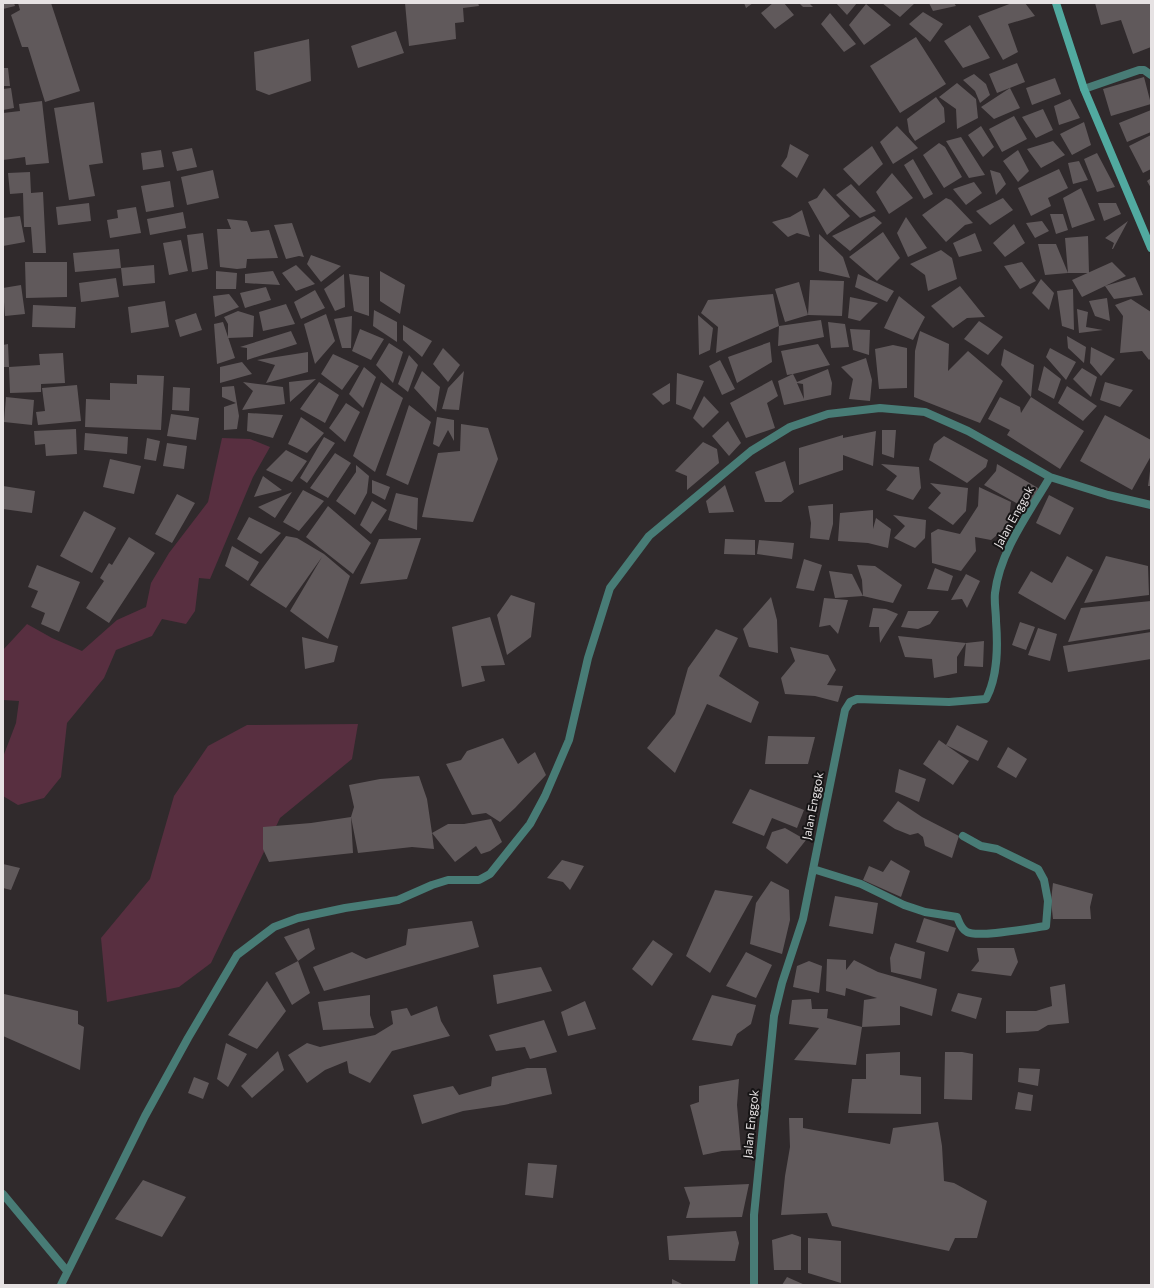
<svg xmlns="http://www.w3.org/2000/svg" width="1154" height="1288" font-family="Commissioner,sans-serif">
  <rect width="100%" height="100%" fill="#302a2c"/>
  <path fill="#582f40" d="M222 438 250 439 270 447 253 477 210 579 199 578 195 611 186 624 162 619 152 636 116 650 104 678 67 723 61 777 44 798 18 805 3 796V757L16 723 19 701 3 700V650L27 624 52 638 82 651 117 620 146 607 151 583 169 553 208 502Z
    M358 724 352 759 280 818 211 963 179 987 107 1002 101 938 150 879 174 796 208 746 247 725Z"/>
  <path fill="#60595b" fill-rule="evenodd" d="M3 3H14L15 6 3 9Z
    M18 3H51L80 91 45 102 28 47H22L11 15 20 10Z
    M405 3H478L479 6 463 8 464 22 455 23 456 39 409 46Z
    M744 3H753L746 8Z
    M773 3H784L794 15 775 29 761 13Z
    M799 3H809L813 7H803Z
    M836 3H857L847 15Z
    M882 3H915L900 17Z
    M929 3H954L956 6 933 11Z
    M1012 3H1025L1035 16 1008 24 1018 52 1003 60 978 16Z
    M1095 3H1151V47L1133 54 1121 20 1101 25Z
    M866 4 891 25 864 45 849 25Z
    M923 12 943 24 930 42 909 24Z
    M830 13 856 44 844 52 821 24Z
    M970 25 990 58 963 68 944 41Z
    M396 31 404 53 358 68 351 46Z
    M916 37 946 84 900 113 870 66Z
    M309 39 311 81 269 95 256 90 254 52Z
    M1017 63 1025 82 997 93 989 74Z
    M3 68H8L10 86H3Z
    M974 74 986 84 990 95 980 103 975 91 963 80Z
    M1144 77 1151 104 1111 116 1103 89Z
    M1055 78 1061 94 1032 105 1026 88Z
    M957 83 976 99 978 118 957 129 956 109 939 97Z
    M11 88 14 108 3 110V89Z
    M1010 88 1020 108 994 119 981 107Z
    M936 97 944 108 945 122 915 141 909 132 907 119Z
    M1070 99 1080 118 1059 125 1054 106Z
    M42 101 49 163 26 165 25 157 3 160V113L20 111 19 104Z
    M94 102 103 163 89 165 95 196 69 200 54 108Z
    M1043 109 1053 130 1036 138 1022 117Z
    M1151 110V132L1127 142 1119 123Z
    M1014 116 1027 139 1002 152 989 129Z
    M1084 122 1091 145 1072 155 1060 134Z
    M897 126 918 148 893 164 880 142Z
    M981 126 994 147 983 157 968 135Z
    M1151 135V169L1143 173 1129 146Z
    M961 137 985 175 969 178 946 141Z
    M1053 141 1065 155 1041 168 1027 149Z
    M939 143 945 147 962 177 944 188 923 155Z
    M790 144 809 155 797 178 781 166 787 157Z
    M872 146 883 164 859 186 843 169Z
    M192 148 197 167 177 171 172 152Z
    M161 150 164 167 143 170 141 153Z
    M1018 150 1029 171 1018 182 1003 161Z
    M1097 153 1115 187 1097 192 1084 159Z
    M913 159 933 194 924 199 904 165Z
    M1079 161 1088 180 1073 184 1068 163Z
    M1059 169 1068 188 1048 198 1051 206 1031 216 1018 188Z
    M213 170 219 198 187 205 181 177Z
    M990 170 1000 173 1006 184 996 195Z
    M30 172 31 193 43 192 46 253H33L31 227H24L23 193 10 194 8 173Z
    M892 173 913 198 889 214 876 192Z
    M1151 178V188L1147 181Z
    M170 181 174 207 146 212 141 186Z
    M974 182 982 193 966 205 953 189Z
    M851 184 876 211 860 218 836 195Z
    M824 188 850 216 827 235 808 202 817 198Z
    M1081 188 1095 220 1072 228 1063 198Z
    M946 198 951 200 973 223 965 225 946 242 922 215Z
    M1003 198 1013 210 990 225 976 211Z
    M89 203 91 221 58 225 56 207Z
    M1098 203H1116L1121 214 1104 221Z
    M136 207 141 233 110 238 107 220 118 218 117 210Z
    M802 210 810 237 797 233 788 237 772 222 790 217Z
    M183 212 186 228 150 235 147 219Z
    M1050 214H1063L1068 230 1056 234Z
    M20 216 25 242 3 246V218Z
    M874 216 882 223 850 251 832 236Z
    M906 217 927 248 908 257 897 233Z
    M227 219 247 221 251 232 269 230 278 258 247 259 246 268 237 269 220 267 217 229H231Z
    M1042 221 1049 231 1035 238 1026 223Z
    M1128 221 1113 249H1112L1114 243 1105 238Z
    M292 223 304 257 299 256 286 259 274 225Z
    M1014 224 1025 243 1005 257 993 243Z
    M883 232 900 258 877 281 849 257Z
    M203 233 208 269 192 272 187 235Z
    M975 233 982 251 959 257 953 243Z
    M819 234 843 257 850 278 819 271Z
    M1088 236 1089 273H1068L1065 238Z
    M181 240 188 271 169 275 163 243Z
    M1038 244H1056L1068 273 1045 275Z
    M119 249 121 268 75 272 73 253Z
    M941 250 952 258 957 279 928 291 925 275 910 264Z
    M311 255 341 266 321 282 307 264Z
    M25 262H67V297L26 298Z
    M1022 262 1036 281 1020 289 1004 266Z
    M1112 262 1126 276 1105 286 1135 277 1143 295 1114 299 1105 286 1082 297 1072 280Z
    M154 265 155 283 123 286 121 268Z
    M296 265 315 284 296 291 282 273Z
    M216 271 237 273 236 289H216Z
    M273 271 280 285 245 283V274Z
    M380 271 405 285 400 314 380 301Z
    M344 274 345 307 335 311 324 289Z
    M349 274 369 277V316L354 311Z
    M858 274 894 291 887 302 855 287Z
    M116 278 119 297 81 302 79 283Z
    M1041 279 1054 293 1049 310 1032 293Z
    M810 280 844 281 842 316 808 315Z
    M799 282 808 315 785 322 775 289Z
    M21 285 25 314 5 316 3 288Z
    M960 286 985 317 967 318 953 328 931 306Z
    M266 287 271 300 245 308 240 293Z
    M1073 289 1074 330 1062 326 1057 291Z
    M315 290 325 308 301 319 294 302Z
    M229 294 239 307 215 317 213 296Z
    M773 294 779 326 716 353 718 327 701 313 708 300Z
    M899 296 925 317 913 340 884 328Z
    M850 297 878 303 860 321 848 318Z
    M1107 298 1110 321 1095 316 1089 301Z
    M1131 299 1151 312V358L1149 360 1142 351 1120 353 1123 316 1115 305Z
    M165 301 169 327 131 333 128 307Z
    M286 304 295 324 263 331 259 312Z
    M33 305 76 307 75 328 32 327Z
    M1077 309 1088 312 1086 327 1103 330 1079 333Z
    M374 310 397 322V342L373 326Z
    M238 311 254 316 253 337 228 338V324L224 317Z
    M196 313 202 330 180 337 175 320Z
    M326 314 335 341 315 364 304 324Z
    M698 315 713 328 710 350 699 355Z
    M352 316 351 348H342L334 319Z
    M821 320 824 337 778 346 779 326Z
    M979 321 1003 337 988 355 964 339Z
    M223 322 235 358 217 364 214 324Z
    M828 322 845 324 849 347 831 348Z
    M403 325 432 341 422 357 403 340Z
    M360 329 384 339 371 360 352 351Z
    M850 329 870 330 869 355 853 350Z
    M291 331 297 344 247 360V348L240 347Z
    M920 331 949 344 948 371 968 351 1003 381 980 423 914 397 915 351Z
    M1067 336 1086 347 1084 363 1068 348Z
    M770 342 772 362 737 383 728 357Z
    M389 343 403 352 393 383 376 365Z
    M8 344 9 367H3V345Z
    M818 344 830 365 793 374 797 382 828 369 832 383 831 395 784 405 778 381 793 374 787 375 781 351ZM797 383 803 384 804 399Z
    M893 345 907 348V388L879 389 875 349Z
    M1091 347 1115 359 1101 376 1090 363Z
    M443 348 460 365 448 382 433 364Z
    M1050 348 1076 362 1066 380 1046 357Z
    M1004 349 1034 365 1031 397 1084 431 1060 469 1007 435 1010 430 988 419 1000 397 1020 407 1021 413 1031 397 1001 365Z
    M308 352V372L266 383 275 365 257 360Z
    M63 353 65 383 41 384V392L10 393 9 367 40 365 39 354Z
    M333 354 359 366 342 390 321 374Z
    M409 355 418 365 408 392 398 384Z
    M866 358 872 380 870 401 849 399 853 379 841 367Z
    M720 360 735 389 722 395 709 366Z
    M242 362 252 374 220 383V367Z
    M1044 366 1061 379 1054 399 1038 390Z
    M364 367 376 377 363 408 349 394Z
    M1082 368 1097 377 1091 397 1073 379Z
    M422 371 440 387 436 412 414 388Z
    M464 371 459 410 442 409 448 388Z
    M677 373 704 381 691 410 676 404Z
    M137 375 164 376 161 430 85 427 86 399 110 400V383L137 384Z
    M316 379 290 402 289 382Z
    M772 380 778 396 767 403 775 428 746 438 730 403Z
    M243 382 283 387 285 404 242 410 253 391Z
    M319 382 339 395 325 423 300 409Z
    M381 382 403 398 375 472 353 456Z
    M1105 382 1133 390 1120 407 1100 400Z
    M670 383V401L663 405 652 394Z
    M77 385 81 421 38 425 36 412 45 411 42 388Z
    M234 386 239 416 237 429 224 430V407L236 403 222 397V387Z
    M1067 386 1097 406 1083 421 1058 403Z
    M173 387 190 388 189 411 172 410Z
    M704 396 719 412 703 428 693 418Z
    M6 397 34 400 32 425 4 422Z
    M346 403 360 412 345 442 329 428Z
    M409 405 431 422 408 485 386 475Z
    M248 413 283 415 273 438 247 431Z
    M171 414 199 418 196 440 167 436Z
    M1105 415 1151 440V456L1132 490 1080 461Z
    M301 417 324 433 307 453 288 444Z
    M437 417 454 420V441L448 430 439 447 433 444Z
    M728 421 741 443 729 456 712 436Z
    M461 424 488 428 498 459 473 522 422 517 438 453 460 451Z
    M76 429 77 454 46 456 45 444 35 445 34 431Z
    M882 430H896L894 458 882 454Z
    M876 431 873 466 843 455V470L799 485V448L843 435V438Z
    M85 433 128 437 127 454 84 450Z
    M944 436 988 460 986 467 967 483 929 460 934 444Z
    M324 437 335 443 307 483 300 478Z
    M147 438 160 441 156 461 144 459Z
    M703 442 717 449 719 463 687 490V476L675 471Z
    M167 443 187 446 184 469 163 466Z
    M286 450 307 461 292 482 266 470Z
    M335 453 351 463 328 498 310 488Z
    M110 459 141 466 134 494 103 487Z
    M785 461 794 492 781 502H765L755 472Z
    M881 464 919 467 921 488 913 500 886 490 897 476Z
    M997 464 1038 488 1036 495 1027 509 984 485 996 471Z
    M356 465 369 476 367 493 355 515 336 501 356 472Z
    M1150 471H1151V486H1148Z
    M263 476 282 490 254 497Z
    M372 480 390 487 385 500 372 493Z
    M930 483 968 488 966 511 953 525 928 508 941 493Z
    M725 485 734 512 709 513 706 501Z
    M3 486 35 491 32 513 3 509Z
    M979 487 1011 502 1008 526 991 540 975 537 976 551 961 571 932 563 931 533 938 529 960 534 978 506Z
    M303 490 324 501 299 531 283 522Z
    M292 492 275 518 258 507Z
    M396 493 418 498 417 530 388 520Z
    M177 494 195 503 172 543 155 534Z
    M1049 495 1074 508 1060 535 1036 523Z
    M372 501 387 510 371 534 360 525Z
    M833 504V524L829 540 810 538 811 523 808 506Z
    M328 506 371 543 353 574 306 537Z
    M873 510V529L876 518 891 529 888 548 868 543 838 541 840 513Z
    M84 511 116 528 92 573 60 556Z
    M893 515 926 520 925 538 915 548 894 538 905 526Z
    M249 517 281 533 261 554 237 539Z
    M286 536 297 538 324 554 350 576 328 639 290 611 322 557 286 608 250 585Z
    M129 537 155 553 109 623 86 608 104 581 100 578 109 563 112 565Z
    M421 538 407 579 360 584 379 539Z
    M725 539 755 540V555L724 554Z
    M759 540 794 543 792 559 757 554Z
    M232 546 259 562 248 581 225 566Z
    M1067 556 1093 570 1065 620 1018 593 1031 571 1052 583Z
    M1106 556 1148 566 1149 595 1084 603Z
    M804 559 822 565 814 591 796 588Z
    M37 565 80 582 59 632 41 624 45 613 31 607 38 591 28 587Z
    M857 565 875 566 902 585 893 603 863 596 835 598 829 571 852 574 863 596 862 580Z
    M935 568 953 576 948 591 927 589Z
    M966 574 980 581 967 608 962 599 951 600Z
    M511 595 535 603 531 637 507 655 497 615Z
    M771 597 777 620 778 653 749 647 743 629Z
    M824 598 848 600 838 634 830 625 819 627Z
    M1151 601V629L1068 642 1081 608Z
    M873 608 886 609 898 614 880 643 879 627H869Z
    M908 611H939L930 624 918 629 901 627Z
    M490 617 505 665 481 666 485 681 462 687 452 627Z
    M1020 622 1035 627 1026 650 1012 645Z
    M1038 628 1057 634 1050 661 1028 655Z
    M716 629 738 638 719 676 759 702 751 723 707 704 675 773 647 748 675 714 688 668Z
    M1151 632V659L1068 672 1063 646Z
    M898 636 966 643 984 641 983 667 964 666 966 643 957 657V673L934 678 932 659 905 657Z
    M302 637 338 646 334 662 305 669Z
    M790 647 828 655 836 670 827 685 843 686 838 702 815 696 785 694 781 678 795 661Z
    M957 725 988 741 978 761 946 745 969 761 953 785 923 764 939 740 946 745Z
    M768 736 815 737 808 764H765Z
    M503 738 518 764 535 752 546 775 515 808 500 822 486 813 472 815 446 764 461 760 467 751Z
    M1008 747 1027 759 1016 778 997 767Z
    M899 769 926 779 919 802 895 792Z
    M419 776 427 799 432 833 448 824H464L491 819 502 842 490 851 481 854 476 846 455 862 432 833 434 849 412 847 358 853 351 817 353 853 269 862 263 849V827L311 823 351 817 354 807 349 785 380 779Z
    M750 789 804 810 797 828 772 818 764 836 732 823Z
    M898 801 922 817 959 836 952 858 925 846 923 837 918 833 910 835 895 829 883 821Z
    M785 828 806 840 787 864 766 848 772 832Z
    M562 860 584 866 570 890 563 882 547 878Z
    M891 860 910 871 901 897 863 880 869 866 883 872Z
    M3 864 20 868 11 890 3 888Z
    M771 881 789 890 790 920 782 954 750 944 756 903Z
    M1053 883 1093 894 1090 907 1091 919H1053L1051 901Z
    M715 890 753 896 710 973 686 956Z
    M835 896 878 903 873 934 829 926Z
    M924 918 956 928 948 952 916 942Z
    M472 921 479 947 324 991 313 967 352 952 366 959 406 945 408 929Z
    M309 928 315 949 298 961 284 937Z
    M653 940 673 954 652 986 632 969Z
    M895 943 925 952 921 979 891 972 890 958Z
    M977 948H1014L1018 962 1011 976 971 971 979 961Z
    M746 952 772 965 756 998 726 986Z
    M827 959 846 960V970L854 960 878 972 937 989 932 1016 900 1006V1025L862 1027 864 1000 877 998 846 988 845 996 826 991Z
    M298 961 310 993 292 1005 275 973Z
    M809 961 822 966 819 993 793 987 797 966Z
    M541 967 552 991 497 1004 493 975Z
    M267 981 286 1011 257 1049 228 1035Z
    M1065 984 1069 1023 1048 1025 1038 1031 1006 1033V1011H1036L1052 1006 1050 987Z
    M958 993 982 998 976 1019 951 1011Z
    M4 994 78 1011V1024L84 1027 80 1070 3 1036Z
    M370 995V1015L374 1028 323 1030 318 1002Z
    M712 995 756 1005 751 1024 737 1034 732 1046 692 1040Z
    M811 999 812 1009H828L827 1018 862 1027 856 1065 794 1060 819 1028 789 1024 792 1000Z
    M585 1001 596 1029 568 1036 561 1012Z
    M437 1006 441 1021 450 1036 392 1051 370 1083 349 1073 347 1061 325 1070 307 1083 288 1055 307 1043 320 1047 375 1035 393 1024 391 1011 407 1008 411 1016Z
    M544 1020 557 1052 530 1059 525 1047 496 1051 489 1035Z
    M226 1043 247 1054 228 1087 217 1079Z
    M278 1051 284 1070 252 1098 241 1086Z
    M900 1052V1075L921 1077V1114L848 1113 852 1079H866V1054Z
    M945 1052H962L973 1054 972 1100 944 1099Z
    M527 1068H546L552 1094 504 1105 463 1111 422 1124 413 1095 453 1086 459 1095 491 1086 492 1077Z
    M1019 1068 1040 1069 1038 1086 1018 1082Z
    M194 1077 209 1083 203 1099 188 1093Z
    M739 1079 737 1105 741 1150 722 1151 703 1155 690 1105 699 1102V1086Z
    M1018 1092 1033 1095 1031 1111 1015 1109Z
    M789 1118H803V1128L890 1144 893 1128 938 1122 942 1146 944 1181 954 1183 987 1201 977 1238H955L949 1251 832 1226 827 1213 781 1215 785 1176 790 1147Z
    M528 1163 557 1165 553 1198 525 1195Z
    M143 1180 186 1197 162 1237 115 1219Z
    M749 1184 742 1217 686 1218 690 1203 684 1187Z
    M736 1231 739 1243 735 1261 669 1260 667 1236Z
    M792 1234 801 1237V1270H774L772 1240Z
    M808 1238 841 1241V1283L808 1273Z
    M787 1277 805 1285H782Z
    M672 1279 684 1285H672Z"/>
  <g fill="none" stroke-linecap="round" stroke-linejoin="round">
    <path stroke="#487c76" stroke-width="8" d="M3 1194 67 1271"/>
    <path stroke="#487c76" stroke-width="8" d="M1084 89 1139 70H1144L1151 75
      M813 869 861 884 904 905 925 912 957 917C959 922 961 929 967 932 978 938 1031 928 1046 926L1048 901 1044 880 1038 869 997 849 981 846 963 836
      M61 1285 145 1116 188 1038 237 955 274 927 298 918 345 908 398 900 432 885 448 880H479L490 874 530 824 545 796 569 740 588 658 610 588 649 536 751 451 790 427 828 414 880 408 925 412 968 431 1050 477 1108 495 1151 505
      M754 1285V1215L774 1016 782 983 803 919 845 710 850 702 857 699 949 702 986 699C998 676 998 647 996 621 996 612 994 602 995 593 1000 551 1029 513 1050 477"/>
    <path stroke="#51aaa0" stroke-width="8" d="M1056 3 1084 89 1151 248"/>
  </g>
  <g text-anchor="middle" stroke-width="4" stroke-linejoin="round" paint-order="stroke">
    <g font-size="12" fill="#e6e2e3" stroke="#161415">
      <text transform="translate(1014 517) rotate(-61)" y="4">Jalan Enggok</text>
      <text transform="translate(813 806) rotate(-79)" y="4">Jalan Enggok</text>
      <text transform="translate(751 1124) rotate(-84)" y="4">Jalan Enggok</text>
    </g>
  </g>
  <rect width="1154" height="1288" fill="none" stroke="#e6e2e3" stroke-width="8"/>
</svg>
